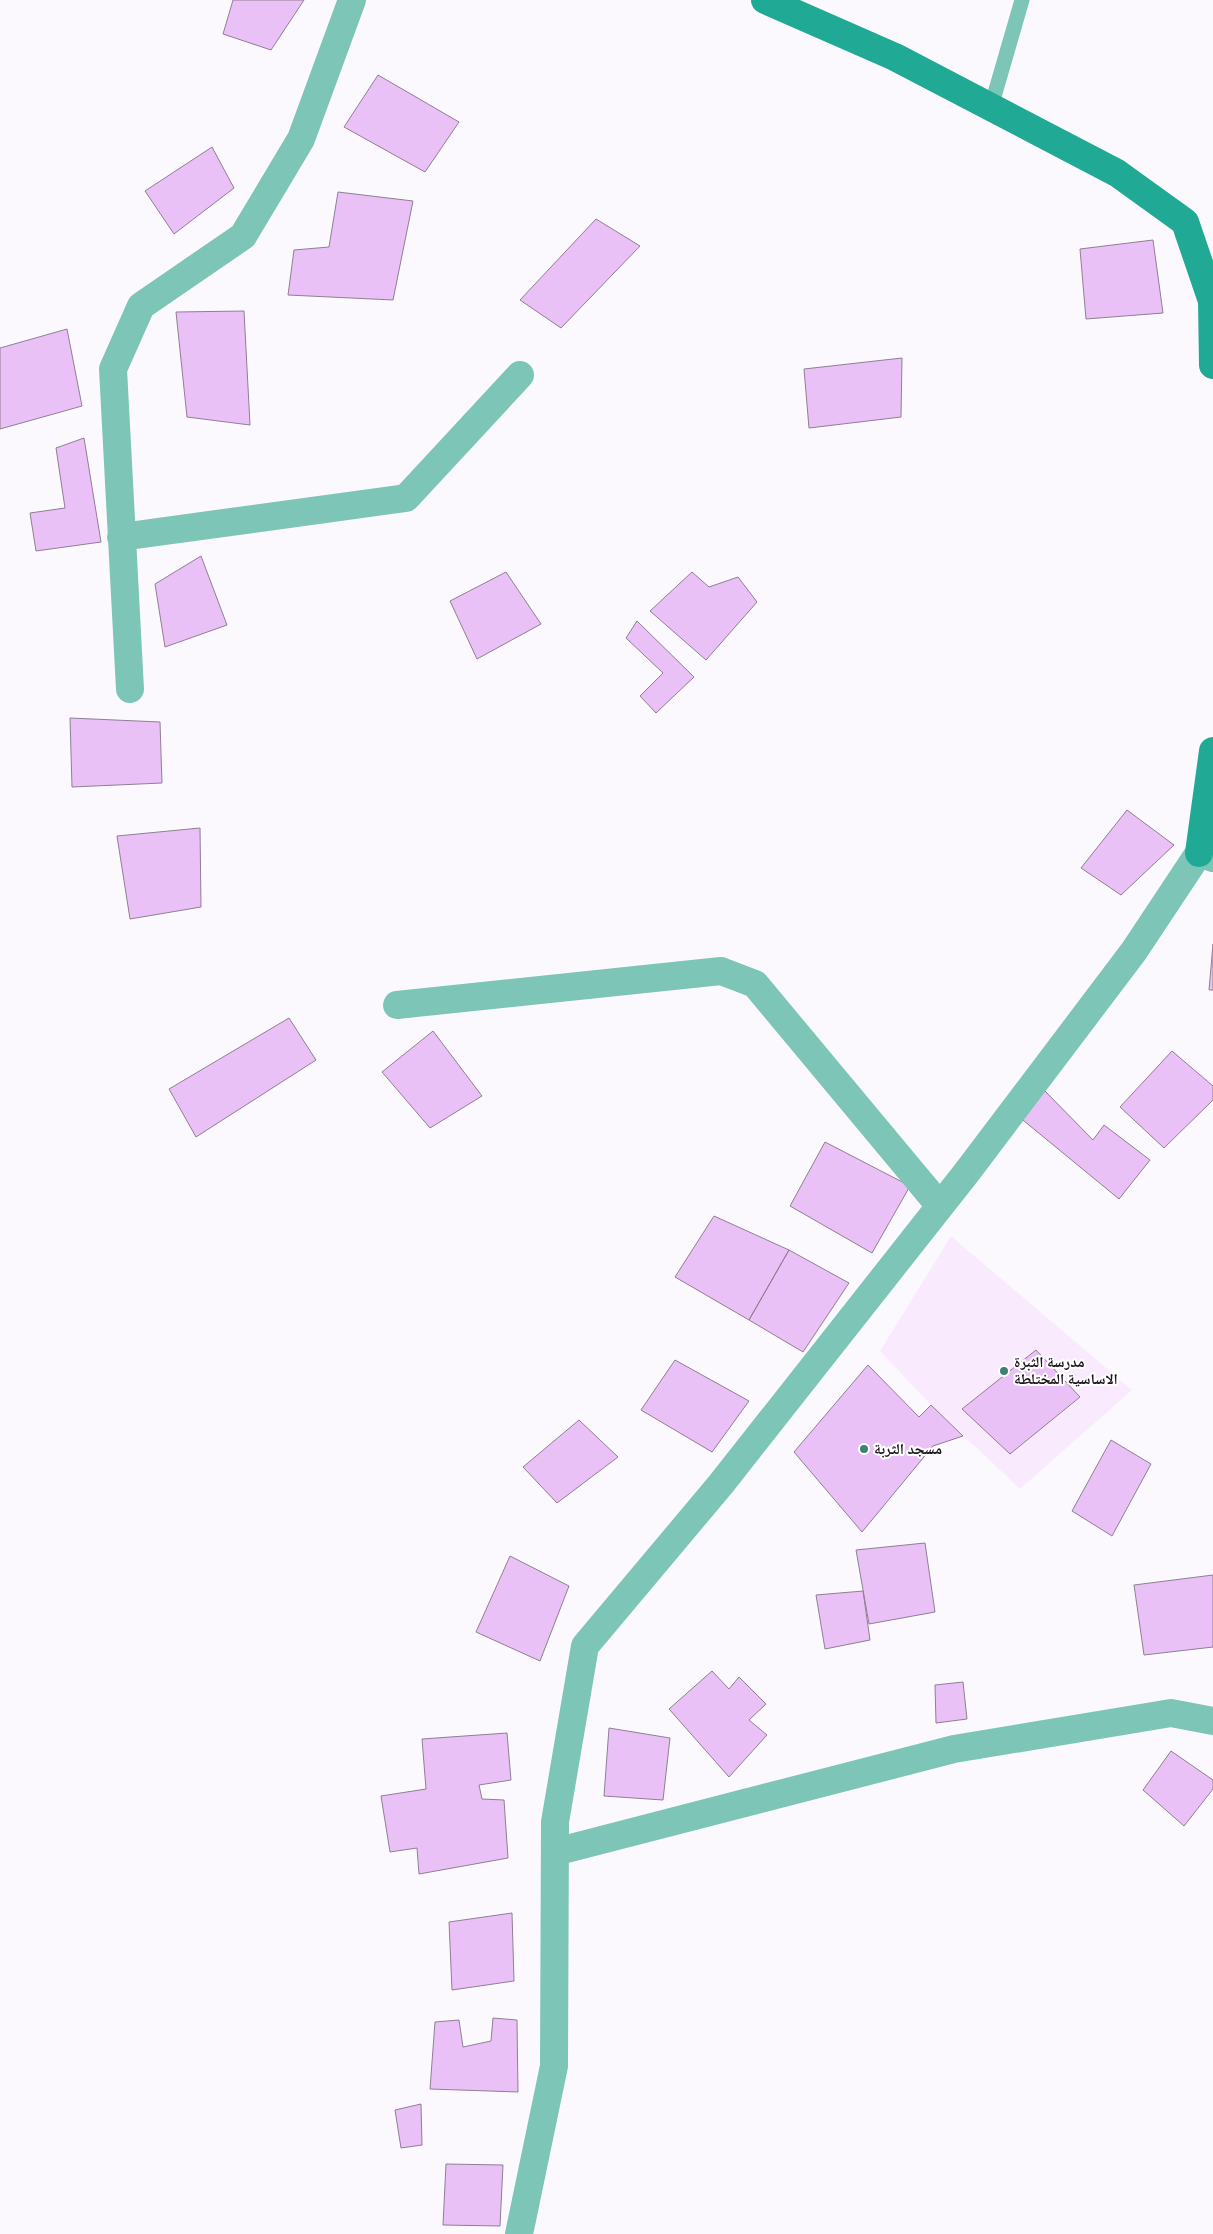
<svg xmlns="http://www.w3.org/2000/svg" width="1213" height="2234" font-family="'Roboto Condensed','Noto Naskh Arabic',sans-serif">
  <rect width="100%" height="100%" fill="#fcf9fe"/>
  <path fill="#f9ebfd" d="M951 1236 1132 1390 1020 1489 931 1405 880 1351Z"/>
  <path fill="#eac1f6" stroke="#8f7f94" d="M233 0H304L271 50 223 34Z
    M378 75 459 122 425 172 344 127Z
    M212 147 234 188 174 234 145 191Z
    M338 192 413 201 393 300 288 295 294 250 329 247Z
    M596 219 640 246 561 328 520 300Z
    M1153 240 1163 313 1086 319 1080 249Z
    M244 311 250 425 187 417 176 312Z
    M67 329 82 406 0 429V348Z
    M902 358 901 417 809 428 804 369Z
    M84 438 101 542 36 551 30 513 65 508 56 448Z
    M201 556 227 625 165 647 155 584Z
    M506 572 541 624 477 659 450 601Z
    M692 572 709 587 738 577 757 602 706 660 650 611Z
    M637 621 694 677 656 713 640 696 663 673 626 638Z
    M70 718 160 722 162 783 72 787Z
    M1127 810 1174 845 1121 895 1081 868Z
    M200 828 201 907 130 919 117 836Z
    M1213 944V990H1209Z
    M289 1018 316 1060 196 1137 169 1089Z
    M433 1031 482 1096 430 1128 382 1072Z
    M1172 1051 1213 1086V1100L1164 1148 1120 1107Z
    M1044 1090 1093 1140 1104 1125 1150 1160 1119 1199 1018 1116Z
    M825 1142 910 1186 872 1253 790 1206Z
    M714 1216 789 1250 749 1320 675 1277Z
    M789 1250 849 1283 803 1352 749 1320Z
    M1036 1350 1080 1397 1010 1454 962 1409Z
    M675 1360 749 1401 712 1452 641 1410Z
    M868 1365 919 1417 931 1405 963 1436 933 1446 862 1532 794 1452Z
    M579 1420 618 1457 557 1503 523 1467Z
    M1111 1440 1151 1464 1112 1536 1072 1511Z
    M925 1543 935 1612 869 1624 856 1550Z
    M510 1556 569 1586 540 1661 476 1632Z
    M1213 1575V1647L1144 1655 1134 1585Z
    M863 1591 870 1640 825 1649 816 1595Z
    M712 1671 729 1689 739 1677 766 1704 749 1720 767 1735 729 1777 669 1709Z
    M963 1682 967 1719 936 1723 935 1685Z
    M609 1728 670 1738 663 1800 604 1796Z
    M507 1733 511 1780 479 1785 482 1799 504 1800 508 1858 419 1874 417 1848 390 1852 381 1796 426 1789 422 1739Z
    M1171 1751 1213 1780V1789L1184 1826 1143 1790Z
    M512 1913 514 1981 452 1990 449 1922Z
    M493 2018 517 2020 518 2092 430 2089 435 2022 459 2020 463 2047 491 2041Z
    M421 2104 422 2145 401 2148 395 2110Z
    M446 2164 503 2165 500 2226 443 2225Z"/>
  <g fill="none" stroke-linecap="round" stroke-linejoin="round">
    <path stroke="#7dc5b7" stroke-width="15" d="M991 107 1022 0"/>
    <path stroke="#7dc5b7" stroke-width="28" d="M121 537 406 498 520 375
      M130 689 113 369 141 306 243 236 301 139 352 0
      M397 1005 721 971 755 984 940 1206
      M555 1852 954 1749 1171 1713 1213 1721
      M519 2234 554 2066 555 1822 585 1646 721 1484 967 1172 1134 951 1199 853 1213 858"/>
    <path stroke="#20aa96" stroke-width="28" d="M765 0 895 57 1117 173 1185 222 1212 301 1213 365
      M1199 853 1213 751"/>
  </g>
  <g fill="#3d8175" stroke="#fff" stroke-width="2">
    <circle cx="1004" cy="1371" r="5"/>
    <circle cx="864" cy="1449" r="5"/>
  </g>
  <g text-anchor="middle" stroke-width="4" stroke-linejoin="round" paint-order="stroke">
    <g font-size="15" font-weight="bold" fill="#1e1720" stroke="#fff" text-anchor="start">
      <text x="1014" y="1367">مدرسة الثبرة<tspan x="1014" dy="17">الاساسية المختلطة</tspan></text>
      <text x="874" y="1454">مسجد الثربة</text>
    </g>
  </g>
</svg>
